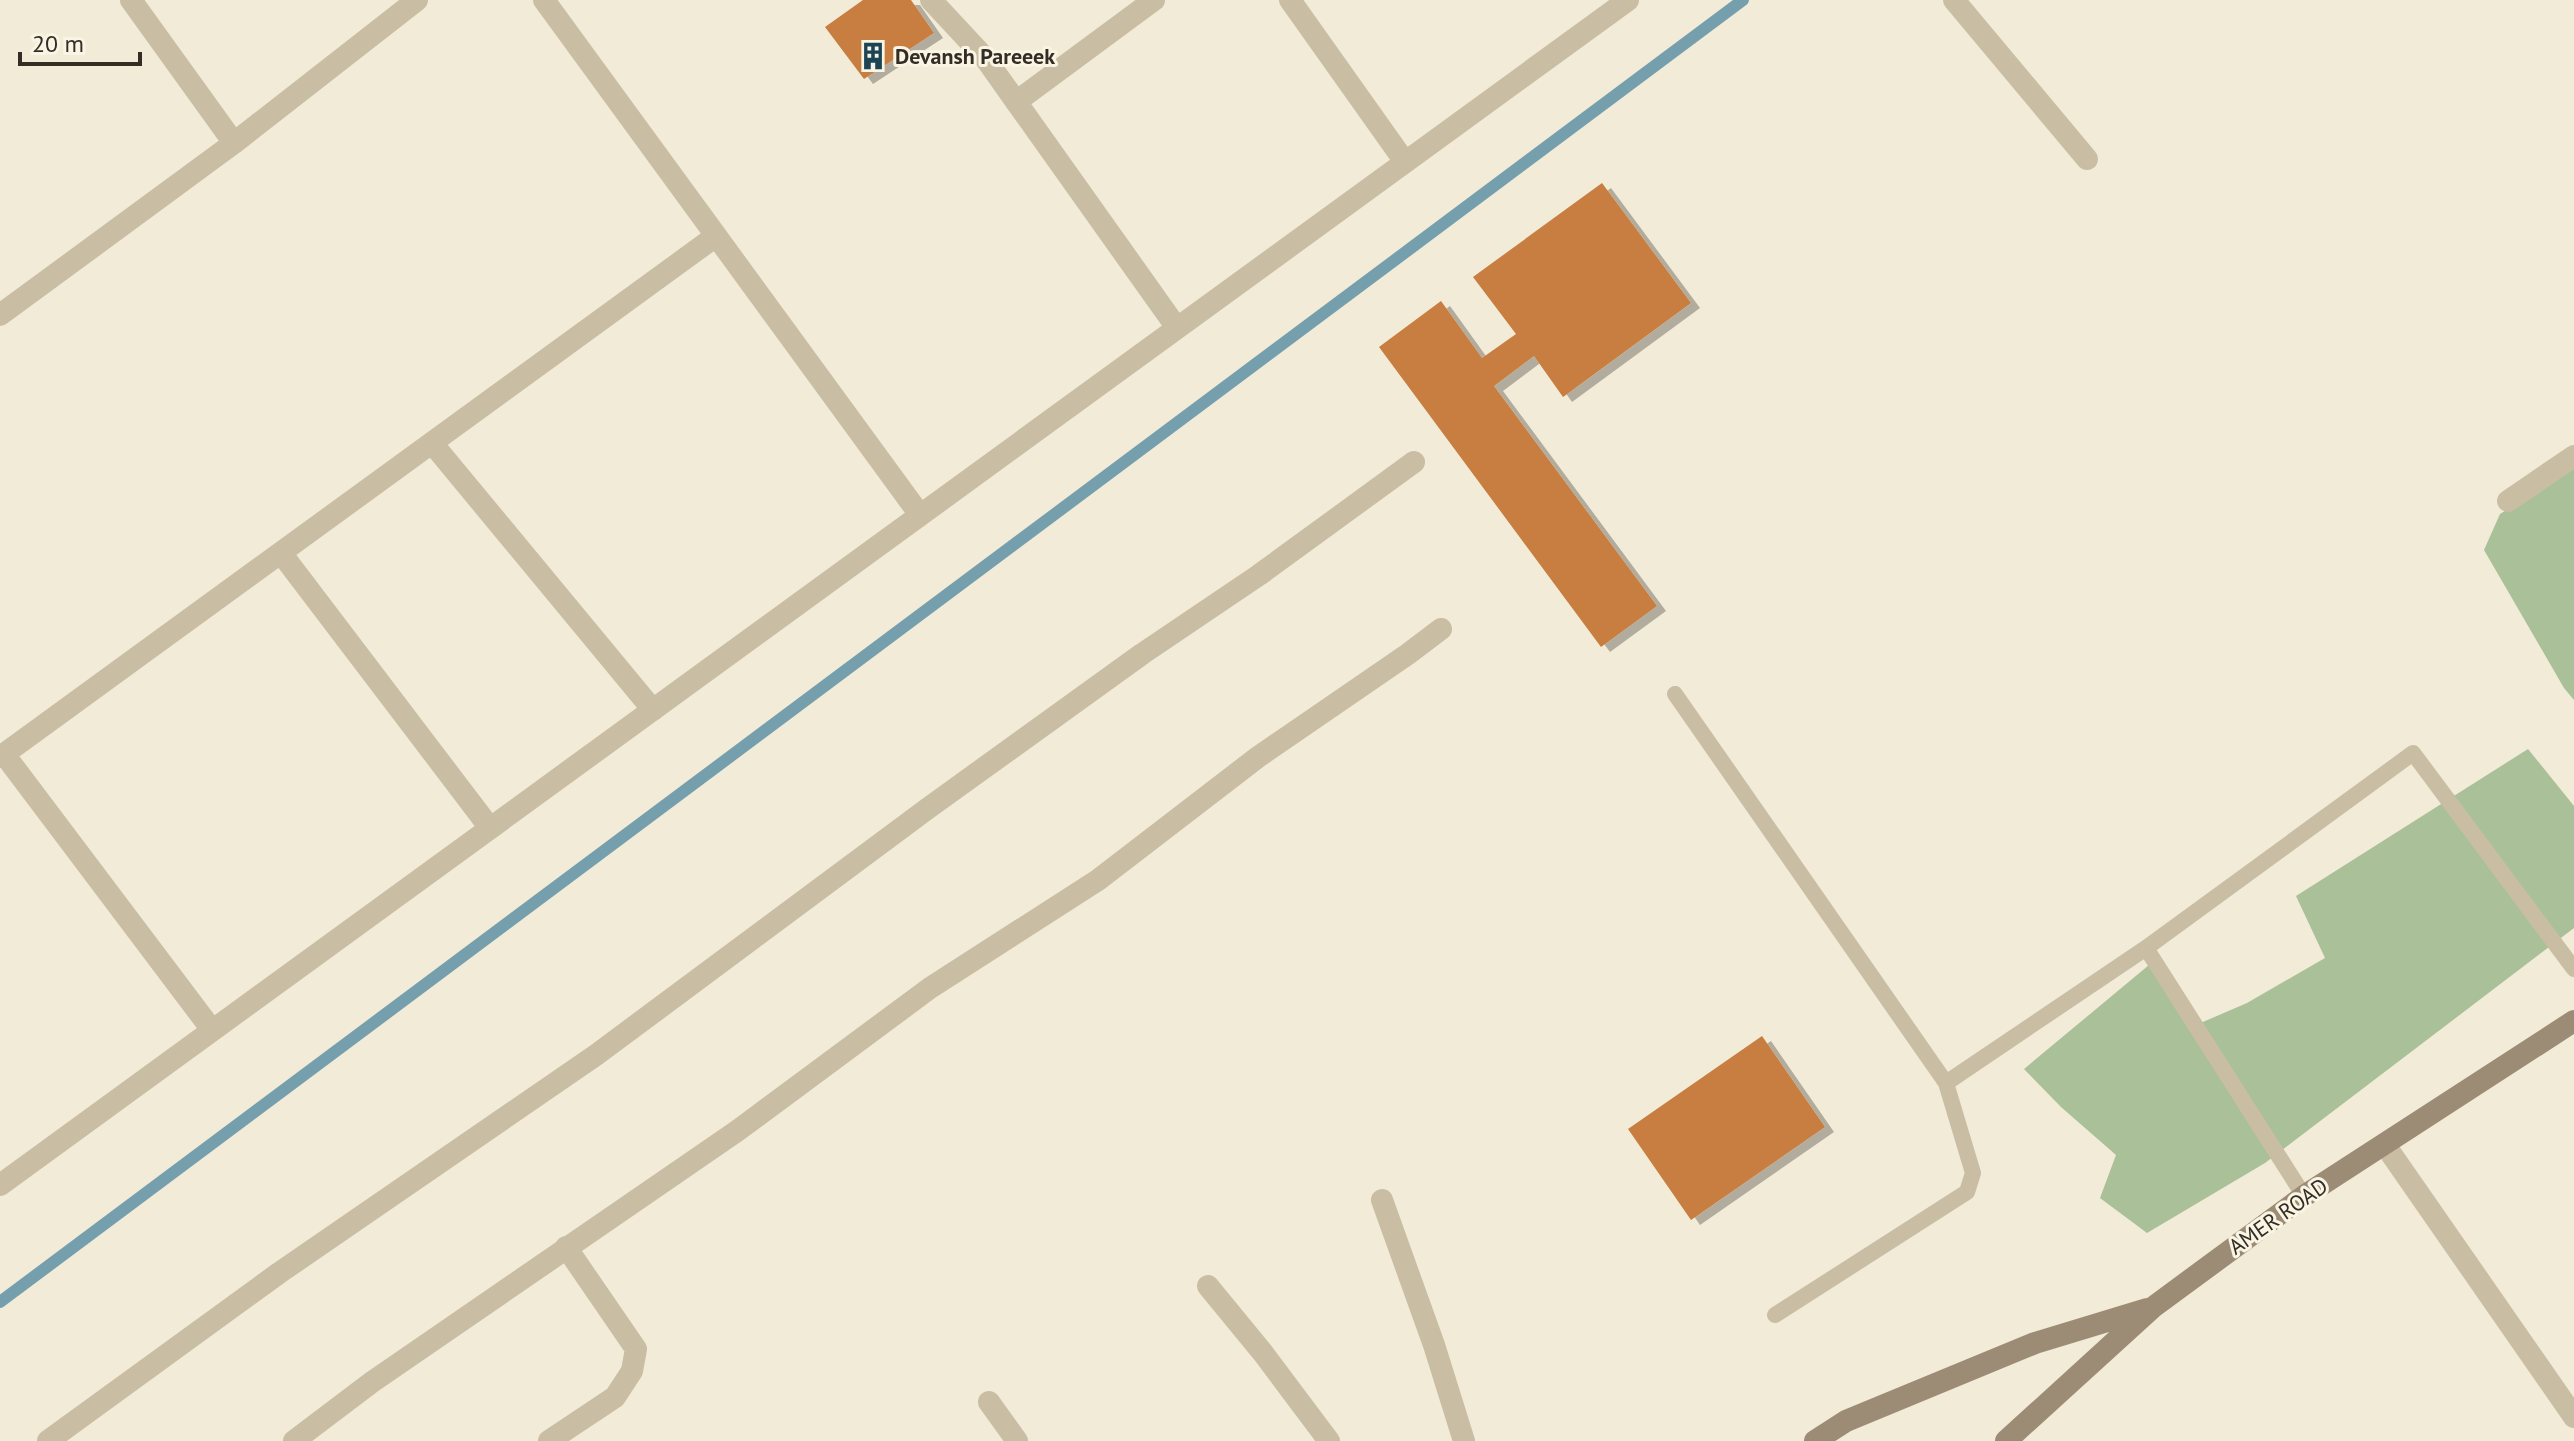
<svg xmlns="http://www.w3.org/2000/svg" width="2574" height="1441" font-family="'PT Sans',sans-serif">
  <defs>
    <filter id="shadow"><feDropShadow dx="9" dy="5" stdDeviation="0" flood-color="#0004"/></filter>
  </defs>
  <rect width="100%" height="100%" fill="#f1ebd7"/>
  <path fill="#a9c098" d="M2574 468V700L2564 688 2484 550 2500 514Z
    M2528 749 2574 806V928L2265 1163 2147 1233 2100 1198 2116 1155 2061 1107 2024 1069 2149 965 2189 1028 2247 1003 2325 958 2296 896Z"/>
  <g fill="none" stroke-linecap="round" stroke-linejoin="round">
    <path stroke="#769fae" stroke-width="12" d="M0 1302 1743 0"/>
  </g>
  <path fill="#c77e3f" filter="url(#shadow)" d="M863 0H911L934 33 864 79 825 27Z
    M1602 183 1691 303 1563 397 1534 356 1494 386 1657 606 1601 647 1379 347 1441 301 1482 358 1516 334 1473 277Z
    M1762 1036 1825 1127 1691 1220 1628 1129Z"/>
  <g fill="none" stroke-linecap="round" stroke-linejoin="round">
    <path stroke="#c9bda4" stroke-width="16" d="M1675 694 1946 1083 2146 948 2304 1196
      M2146 948 2413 753 2574 969
      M1775 1315 1967 1192 1973 1173 1946 1083"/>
    <path stroke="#c9bda4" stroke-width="22" d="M131 0 234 143
      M544 0 920 515
      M931 0 985 58 1177 328
      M1290 0 1405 162
      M1954 0 2087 159
      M1016 102 1154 0
      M0 315 234 143 417 0
      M432 443 653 710
      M2508 501 2574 456
      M281 553 490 828
      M4 754 212 1030
      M0 757 716 236
      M2385 1145 2574 1417
      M0 1185 1628 0
      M1382 1200 1434 1345 1464 1441
      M1208 1286 1263 1353 1329 1441
      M989 1402 1017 1441
      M48 1441 279 1273 596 1055 927 809 1142 654 1259 575 1414 462
      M294 1441 372 1382 737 1131 930 988 1098 880 1258 757 1408 654 1441 629
      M549 1441 615 1397 632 1371 636 1349 566 1247"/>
    <path stroke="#9c8c75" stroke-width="22" d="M1815 1441 1846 1421 2035 1343 2147 1309
      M2006 1441 2152 1308 2304 1196 2574 1021"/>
  </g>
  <defs>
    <symbol id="building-bare" viewBox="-9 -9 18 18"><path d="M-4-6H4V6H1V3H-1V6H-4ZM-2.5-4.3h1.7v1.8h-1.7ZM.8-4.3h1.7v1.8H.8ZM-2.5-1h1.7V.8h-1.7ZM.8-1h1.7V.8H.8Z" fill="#1b4455" stroke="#f9f4e3" stroke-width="2.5" paint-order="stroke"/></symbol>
  </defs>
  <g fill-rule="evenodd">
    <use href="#building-bare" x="853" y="36" width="40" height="40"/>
  </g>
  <g text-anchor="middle" stroke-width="6" stroke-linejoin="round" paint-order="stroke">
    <g font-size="22" font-weight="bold" fill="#342d25" stroke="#f9f4e3" text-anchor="start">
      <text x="895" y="64">Devansh Pareeek</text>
    </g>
    <g font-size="22" fill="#342d25" stroke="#f9f4e3">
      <text transform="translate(2278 1216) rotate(-35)" y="8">AMER ROAD</text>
    </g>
  </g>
  <path d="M20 52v12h120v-12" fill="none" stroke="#342d25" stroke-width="4"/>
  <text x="32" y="52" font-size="24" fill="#342d25" stroke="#f9f4e3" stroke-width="6" paint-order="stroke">20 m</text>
</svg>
